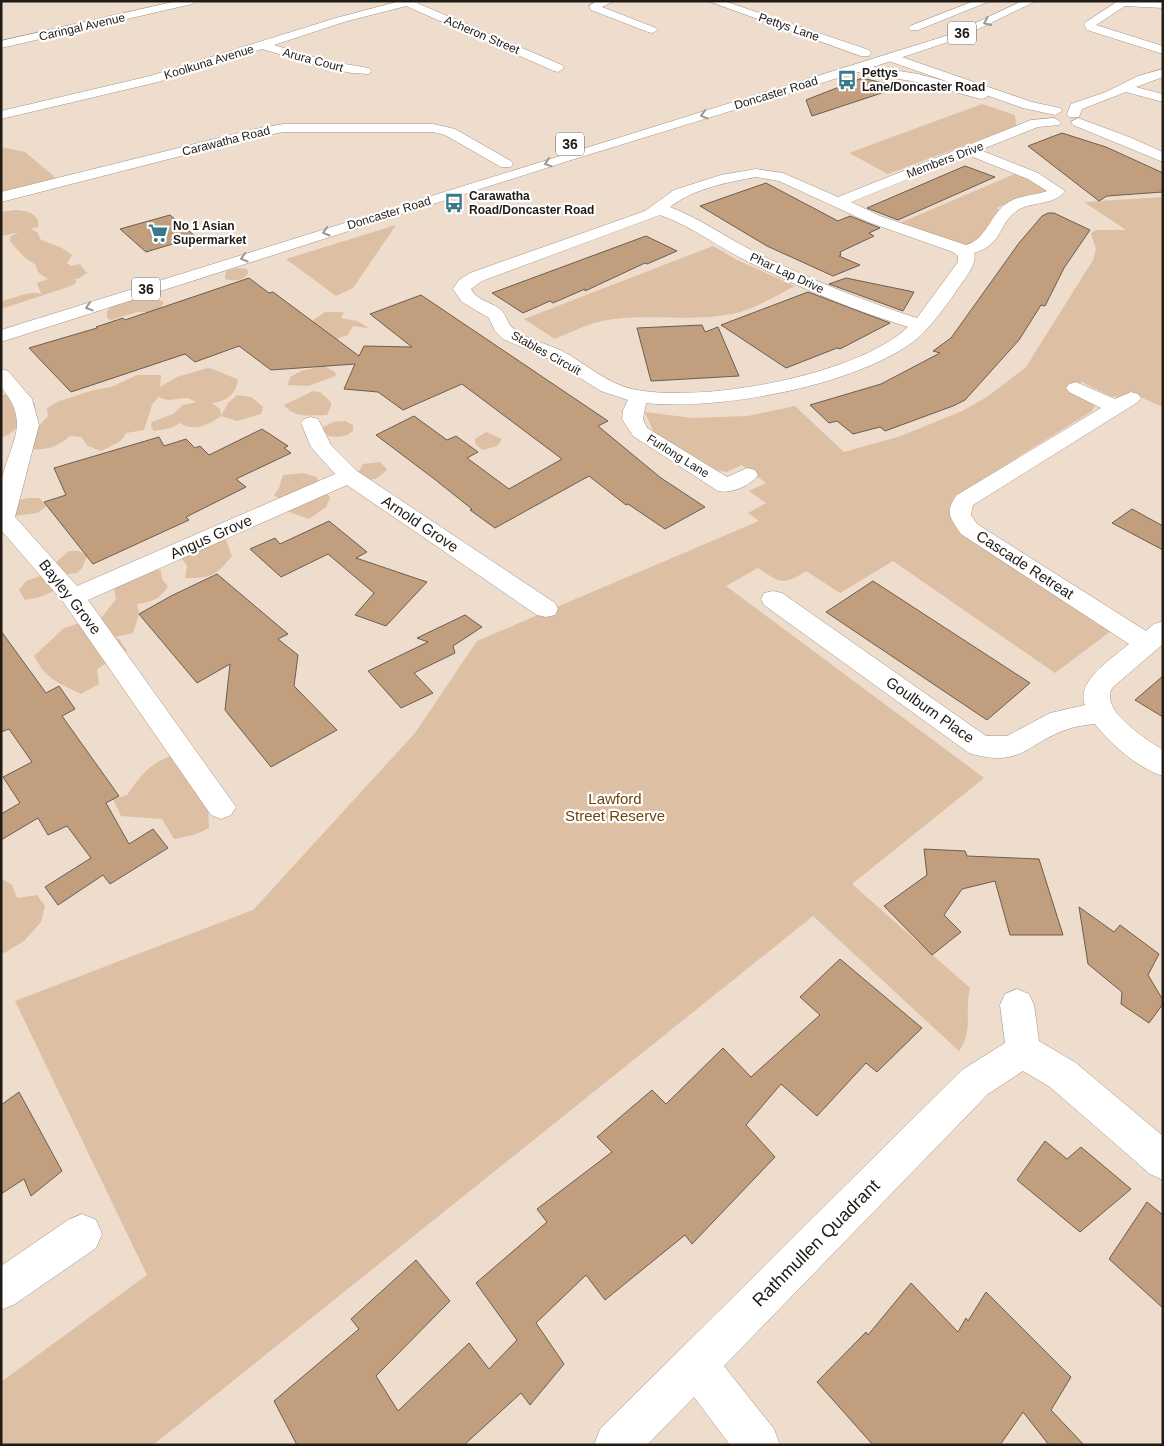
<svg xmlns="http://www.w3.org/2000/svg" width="1164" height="1446" font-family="Helvetica,sans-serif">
  <rect width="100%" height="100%" fill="#eedccd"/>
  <path fill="#ddbfa3" d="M982 104 1015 115 1016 126 888 174 849 153Z
    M1 147 25 152 56 178 1 192Z
    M1017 173 1049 191 1021 197 997 208 1000 213 975 245H963L895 225Z
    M1163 197V407L1133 394 1117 397 1110 396 1082 382 1069 390 1089 401 1095 406 1092 411 955 496 951 504V516L1111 631 1055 673 893 561 840 593 806 571C783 586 780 583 758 568L726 586 984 778 852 884 970 988C964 1010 974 1031 959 1051L813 916 153 1445H1V1382L147 1275 15 1001 253 910 415 733 477 641 759 521 748 513 766 503 749 491 766 483 742 465 726 472 709 469 653 431 645 412 692 418 748 416 795 406 844 452 901 436 962 411 987 397 1026 367 1093 260 1096 249 1091 233 1096 230H1126L1084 202Z
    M15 210C25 210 41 214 38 227L31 229 37 232 41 240 62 248 72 255 67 263 71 266 80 264 87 273 78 279H73L76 280 75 284 65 288 1 309V301C13 299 29 290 41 294L37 283 48 279C42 275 36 273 36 265L24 257 10 241 11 236 19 232 1 236V212Z
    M396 225 353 288 336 296 286 259Z
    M713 246 737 260 795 286C775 296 754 310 732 314 687 323 639 311 594 323 581 327 567 334 555 339L524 319Z
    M237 268 247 269 248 273C243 282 234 281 225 279L226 271Z
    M151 297 164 302 160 308 149 312H137L111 320 107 318V311L114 304 126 300Z
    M325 312H344L341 318 357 321 369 328 353 326 348 335 339 338 335 342 313 325V320Z
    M324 366 335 372 336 376 308 386 288 385 290 377 301 371Z
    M208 368C219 370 227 376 238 379 236 395 227 401 212 403L220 409 221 416 228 403 237 395 251 397 263 407 261 414 237 421 221 416C209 425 194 432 180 423L171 428 154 431 151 426 152 422 173 414 183 405 197 402 187 398 168 400 158 397 152 405 144 430 126 433 121 441 101 451 88 446 81 437 70 436C55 448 48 450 29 449L35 430 48 416 47 408 59 401 94 390 111 387 137 375H161L160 387 177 377Z
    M313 391 320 392 331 402V406L327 415C311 415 295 419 284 405Z
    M7 394 35 403 34 415 8 435 1 437V395Z
    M345 421 353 425V431L347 435 339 437 328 436 322 428 333 422Z
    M486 432 502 439 497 446 483 450 476 445 475 439Z
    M380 462 387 469C378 481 369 481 354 480L363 464Z
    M303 473 316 477 330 498 326 507 309 519 284 510 281 500 274 495 279 488 283 475Z
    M28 498H39L47 506 37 513 13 516 12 513 19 500Z
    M226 540 232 556C215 576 212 578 185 578L187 566 181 557 207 542Z
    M69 551H79L87 556 82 568 77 573 63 575 53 565Z
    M151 567 161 571 162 579 168 586C161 599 151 602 137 604L139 614 133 633 114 637 120 640 127 651 97 669 99 684 81 694C57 682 47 680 34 656L64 628 83 622 94 627 116 599 114 588Z
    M46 574 58 589 40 597 25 600 19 590 26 581Z
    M173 755 208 809 209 828 194 835 174 839 162 819 121 816 113 799 127 795C141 775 149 764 173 755Z
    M1 878 12 885 17 898 37 895 45 906 41 922 24 941 1 955Z"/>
  <path fill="#c09e7e" stroke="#6c5e50" d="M862 78 900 87 812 116 806 100Z
    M1062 133 1106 147 1163 173V192L1107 196 1099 201 1028 146Z
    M965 166 995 177 898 220 867 208Z
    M766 183 838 221 850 216 880 228 869 233 874 236 840 252 841 255 839 256 860 265 833 276 767 246 700 206Z
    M1048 213H1054L1090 230 1064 268 1045 306 1041 305 1019 340 965 400 953 406 885 431 880 427 853 434 837 421 829 423 810 405 881 384 940 353 933 351 951 338 1019 243 1042 216Z
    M170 215 196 237 146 252 120 229Z
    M646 236 677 251 647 264 645 263 585 291V289L553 303 550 301 523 313 492 293Z
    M249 278 269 293 273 292 359 356 364 346 412 347 370 314 421 295 608 421 598 426 661 478 705 507 665 529 628 504 626 505 589 476 495 528 470 510 472 509 433 478 376 435 414 416 447 440 456 436 478 452 467 458 509 489 562 459 462 384 403 410 378 392 344 389 355 364 271 370 239 346 195 362 185 354 71 392 29 348 97 328 96 327 123 318 125 320Z
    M846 278 914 292 903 311 829 284Z
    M808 292 890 323 840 349 837 348 786 368 721 325Z
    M702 325 705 332 718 327 739 376 651 381 637 328Z
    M262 429 288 446 284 448 291 453 236 479 246 487 186 517 189 520 93 564 44 502 66 495 54 468 159 437 164 446 186 439 195 448 200 446 209 455Z
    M1132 509 1163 526V550L1112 523Z
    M329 521 367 552 356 558 427 582 386 626 355 615 374 593 328 554 281 577 250 549 275 538 280 544Z
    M217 574 288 634 278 639 298 655 294 686 337 730 271 767 225 710 230 664 197 683 139 614 171 596Z
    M873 581 1030 683 987 720 826 612Z
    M465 615 482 627 453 646 455 653 414 673 433 693 401 708 368 671 428 642 417 638Z
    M1 631 46 693 59 686 75 709 62 716 119 796 106 803 129 844 153 829 168 848 110 884 103 875 58 905 45 887 91 858 67 826 48 835 38 818 1 840V814L20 803 3 777 32 762 9 729 1 732Z
    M1163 676V717L1135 700Z
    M924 849 965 851 967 856 1039 859 1063 935H1010L995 881 962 889 944 915 961 932 932 955 884 906 927 875Z
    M1079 907 1114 932 1120 925 1159 954 1148 975 1163 1000V1004L1149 1023 1121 1004 1122 992 1088 964Z
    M840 959 922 1028 877 1072 866 1063 817 1116 781 1084 746 1125 775 1157 692 1244 685 1235 605 1300 586 1275 536 1323 564 1364 530 1405 521 1393 464 1445H297L274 1401 359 1329 351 1319 416 1260 450 1301 376 1376 398 1411 469 1343 489 1369 517 1340 476 1283 547 1222 537 1209 612 1152 597 1137 652 1090 666 1104 723 1048 751 1077 820 1015 800 997Z
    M19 1092 62 1171 31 1196 24 1179 1 1194V1105Z
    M1045 1141 1067 1159 1081 1147 1131 1189 1080 1232 1017 1180Z
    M1147 1202 1163 1215V1308L1109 1259Z
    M911 1283 958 1332 966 1318 968 1321 986 1292 1071 1377 1051 1410 1084 1445H1049L1023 1412 1000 1445H873L817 1382 866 1332 868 1335Z"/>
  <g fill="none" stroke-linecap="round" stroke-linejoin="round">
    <defs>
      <path id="minor" d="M177 1H197L192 4 1 48V41Z
        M400 1H419L417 3 562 65 564 68 558 72 554 71 406 6 344 22 274 45 327 61 369 68 371 71 369 74 352 73 326 68 262 49 158 82 1 119V111L150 76 336 18Z
        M597 1H614L602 7 656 28 658 30 652 33 648 32 591 10 589 6Z
        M708 1H724L869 50 871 53 869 56H861Z
        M974 1H990L918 30H910L908 28 910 26Z
        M1118 1 1163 2V8L1125 6 1096 25 1163 46V54L1087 30 1084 24 1086 22Z
        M890 53 1032 102 1060 108 1062 111 1055 115 1023 108 886 60 884 57Z
        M1163 69V77L1136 87 1163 94V102L1126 92 1082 109 1079 117H1069L1067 114 1071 104 1106 92 1138 76Z
        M1054 118 1061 122 1059 125 1038 127 980 150 1038 173 1065 191C1054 206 1032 201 1018 210 997 224 1004 244 974 253 978 265 961 283 955 293 944 308 933 324 919 337 862 385 719 411 646 403L643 419 647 428 727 477 747 468 755 470 758 475C750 486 731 494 718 491L633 436 622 419 623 410 628 400 601 391 551 360 503 339 495 331 489 318 462 302 453 289 459 280 470 273 645 211 674 190 721 175 756 169 783 173 838 197 1031 120ZM968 155 1028 179 1047 191C1034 196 1017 195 1006 204 989 216 987 239 966 245L880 216 851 202ZM756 177 779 181 868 222 953 252 958 256V262L917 318C860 300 804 277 751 250 724 236 699 218 670 207 695 188 725 183 756 177ZM660 215C689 225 714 244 741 258 795 286 850 309 908 327 856 376 700 404 632 389 606 383 585 363 562 351 546 343 527 340 514 329 507 324 507 316 501 310 492 302 477 301 471 289L482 281Z
        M1078 118 1129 137 1163 152V162L1073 125 1071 122Z
        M284 124H433L455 129 511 161 513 164 511 167H501L445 135 433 132H284L255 137 1 202V192L255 129Z
        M1 369 8 371 32 399 39 425 15 517 77 586 335 474 311 447 301 423 304 419 311 417 318 419 331 445 357 471 555 603 558 609 555 615 546 617 537 615 347 485 88 600 236 807 231 815 221 819 211 815 64 603 1 530C1 516 0 499 1 484 8 444 33 425 1 387Z
        M1076 382 1115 399 1131 392 1138 394 1141 398 1138 402 973 505 971 515 977 524 1146 631 1154 624 1163 621V644L1113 687C1097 709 1147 740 1163 750V776C1138 768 1111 745 1095 724 1086 725 1077 726 1068 729 1026 743 1022 769 969 753L764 605 761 599 764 593 773 591 782 593 986 736H1007L1050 713 1085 705C1075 681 1114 657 1129 644L961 534C950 517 944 513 957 495L1101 408 1069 392 1066 388 1069 384Z
        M1017 989 1029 994 1034 1005 1039 1041 1076 1063 1163 1136V1180L1150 1174 1050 1087 1023 1071 988 1094 724 1366 774 1429 780 1445H730L694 1397 647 1445H594L600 1429 962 1070 1005 1043 1000 1005 1005 994Z
        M82 1214 96 1220 102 1234 96 1248 15 1304 1 1310V1266L68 1220Z"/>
      <path id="major" d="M1022 1H1036L960 38 873 67 918 74 986 92 988 95 986 98 981 99 917 82 857 72 568 161 1 342V330L952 34Z"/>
    </defs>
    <use href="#minor" stroke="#a49485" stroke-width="1"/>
    <use href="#major" stroke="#a49485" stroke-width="1"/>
    <use href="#minor" fill="#fff" fill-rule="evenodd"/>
    <use href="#major" fill="#fff" fill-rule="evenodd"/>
  </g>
  <defs><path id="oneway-chevron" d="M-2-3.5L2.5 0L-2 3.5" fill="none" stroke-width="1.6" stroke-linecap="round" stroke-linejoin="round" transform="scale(1.25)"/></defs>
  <g stroke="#9b9896">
    <use href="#oneway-chevron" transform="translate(987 22) rotate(156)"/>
    <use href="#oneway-chevron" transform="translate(704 115) rotate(163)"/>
    <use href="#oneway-chevron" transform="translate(548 163) rotate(162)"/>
    <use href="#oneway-chevron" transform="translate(326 232) rotate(163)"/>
    <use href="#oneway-chevron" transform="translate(244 258) rotate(163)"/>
    <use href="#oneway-chevron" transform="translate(89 307) rotate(162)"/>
  </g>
  <defs>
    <symbol id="bus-bare" viewBox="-9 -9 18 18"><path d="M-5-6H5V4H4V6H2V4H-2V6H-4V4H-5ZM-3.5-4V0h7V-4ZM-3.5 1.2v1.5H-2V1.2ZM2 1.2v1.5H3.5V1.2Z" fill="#38798b" stroke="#fff" stroke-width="2.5" paint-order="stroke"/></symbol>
    <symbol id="supermarket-bare" viewBox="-9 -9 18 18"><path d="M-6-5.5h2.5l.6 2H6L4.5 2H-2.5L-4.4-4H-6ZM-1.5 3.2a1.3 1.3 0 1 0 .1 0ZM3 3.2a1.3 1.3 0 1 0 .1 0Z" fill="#38798b" stroke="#fff" stroke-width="2.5" paint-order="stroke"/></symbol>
  </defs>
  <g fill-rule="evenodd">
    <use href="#bus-bare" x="833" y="66" width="28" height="28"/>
    <use href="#bus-bare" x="440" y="189" width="28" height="28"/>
    <use href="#supermarket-bare" x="144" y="219" width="28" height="28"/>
  </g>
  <g text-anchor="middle" stroke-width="4.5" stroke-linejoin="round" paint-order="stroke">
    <g font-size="12" fill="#211b15" stroke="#fff">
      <text transform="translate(82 27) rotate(-13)" y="4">Caringal Avenue</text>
      <text transform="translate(789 27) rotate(19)" y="4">Pettys Lane</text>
      <text transform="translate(482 35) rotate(23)" y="4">Acheron Street</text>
      <text transform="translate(313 60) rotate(15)" y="4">Arura Court</text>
      <text transform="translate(209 62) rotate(-17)" y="4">Koolkuna Avenue</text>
      <text transform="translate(776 93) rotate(-17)" y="4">Doncaster Road</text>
      <text transform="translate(226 141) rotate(-14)" y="4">Carawatha Road</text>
      <text transform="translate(945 160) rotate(-21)" y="4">Members Drive</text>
      <text transform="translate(389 213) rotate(-17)" y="4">Doncaster Road</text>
      <text transform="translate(787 273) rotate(25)" y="4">Phar Lap Drive</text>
      <text transform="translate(546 353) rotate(29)" y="4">Stables Circuit</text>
      <text transform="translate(678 456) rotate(32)" y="4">Furlong Lane</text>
    </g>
    <g font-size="12" font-weight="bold" fill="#211b15" stroke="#fff" text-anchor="start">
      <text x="862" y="77">Pettys<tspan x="862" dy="14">Lane/Doncaster Road</tspan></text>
      <text x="469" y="200">Carawatha<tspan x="469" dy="14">Road/Doncaster Road</tspan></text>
      <text x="173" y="230">No 1 Asian<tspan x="173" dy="14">Supermarket</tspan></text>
    </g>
    <g fill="#fff" stroke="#645f5b" stroke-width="1">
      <rect x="948" y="21.5" width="28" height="23" rx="4"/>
      <rect x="556" y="132.5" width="28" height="23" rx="4"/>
      <rect x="132" y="277.5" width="28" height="23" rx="4"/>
    </g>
    <g font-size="14" font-weight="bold" fill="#211b15">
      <text x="962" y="38">36</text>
      <text x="570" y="149">36</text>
      <text x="146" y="294">36</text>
    </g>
    <g font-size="15" fill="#211b15" stroke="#fff">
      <text transform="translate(420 524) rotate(34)" y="5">Arnold Grove</text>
      <text transform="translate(211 537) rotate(-24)" y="5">Angus Grove</text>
      <text transform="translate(1025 565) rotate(33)" y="5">Cascade Retreat</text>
      <text transform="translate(70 597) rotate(52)" y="5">Bayley Grove</text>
      <text transform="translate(930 710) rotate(35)" y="5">Goulburn Place</text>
    </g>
    <g font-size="15" fill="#70430c" stroke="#fff">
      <text x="615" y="804">Lawford<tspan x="615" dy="17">Street Reserve</tspan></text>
    </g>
    <g font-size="18" fill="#211b15" stroke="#fff">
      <text transform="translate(816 1243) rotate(-45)" y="6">Rathmullen Quadrant</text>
    </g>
  </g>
  <rect width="1164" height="1446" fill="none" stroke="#211b15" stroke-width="5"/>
</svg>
